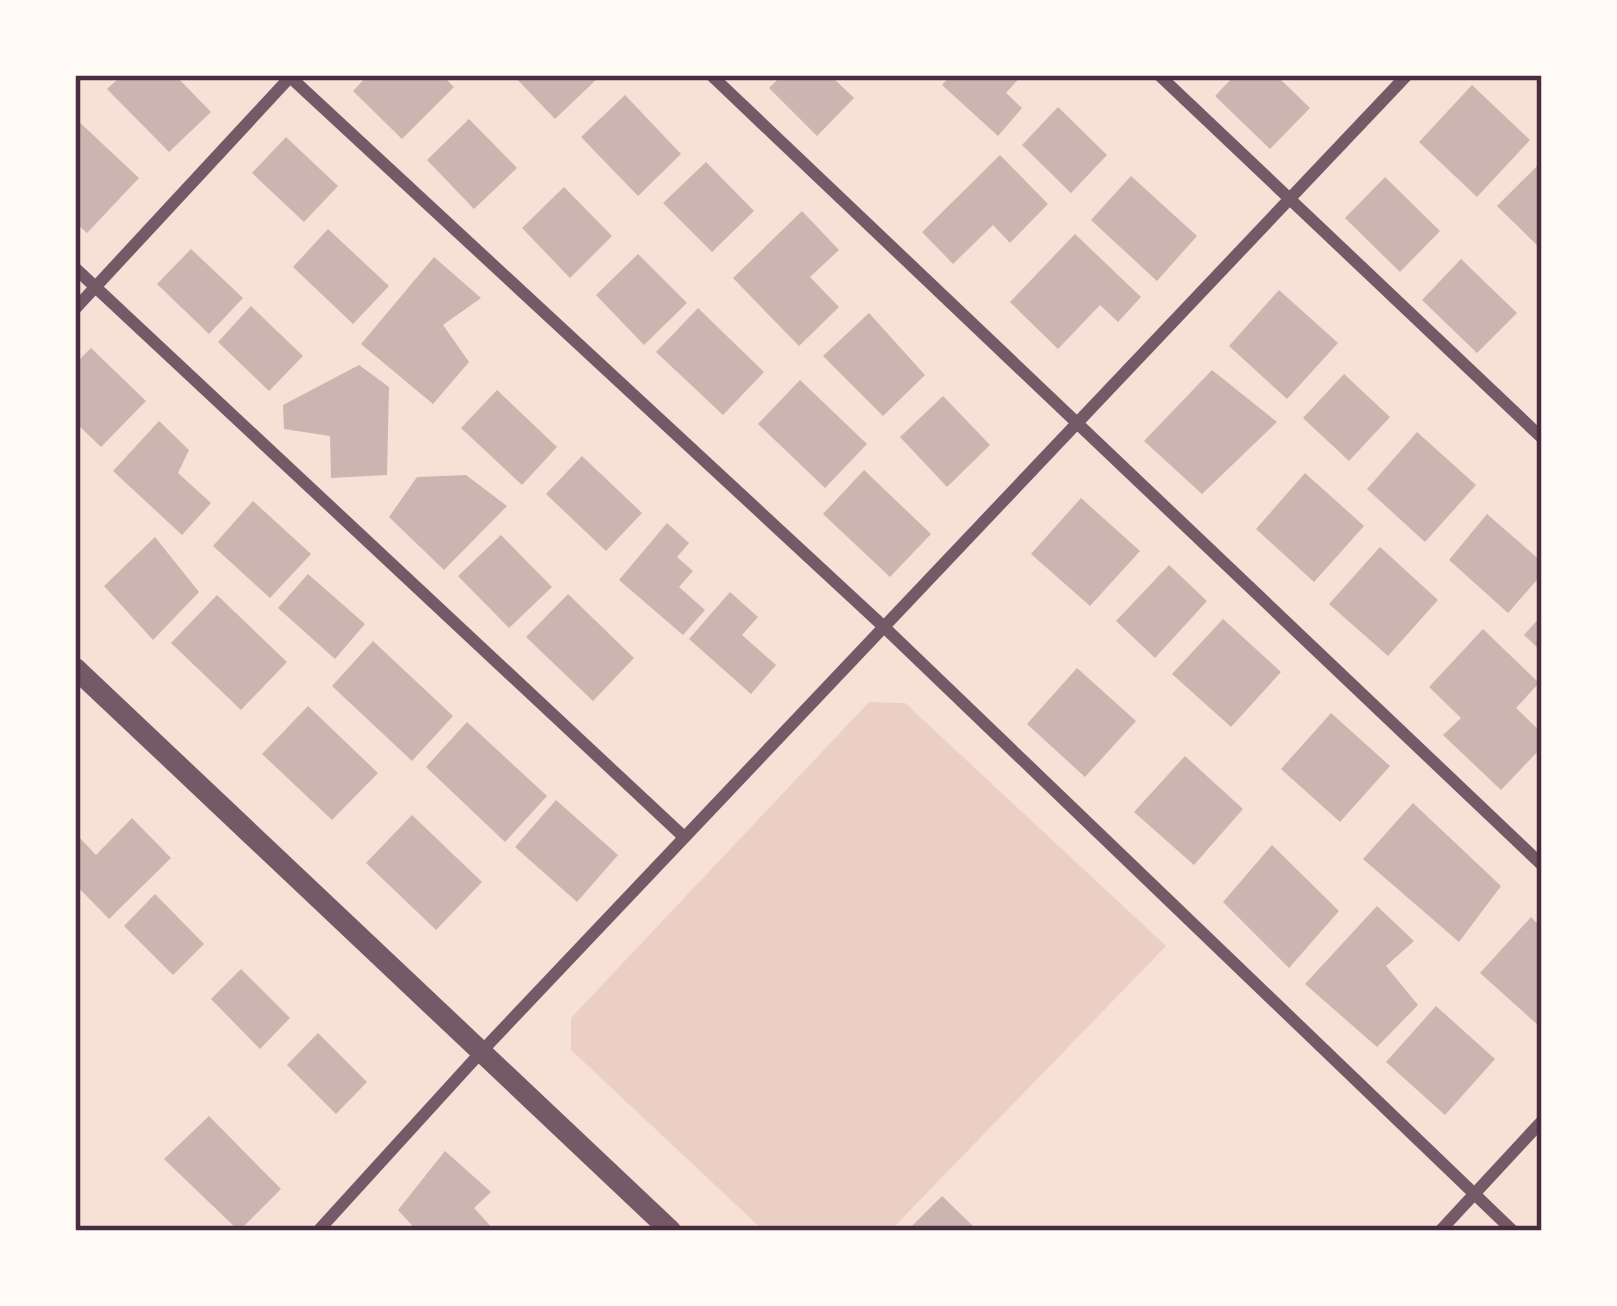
<svg xmlns="http://www.w3.org/2000/svg" width="1617" height="1306" font-family="Manrope,sans-serif">
  <rect width="100%" height="100%" fill="#f7e1d7"/>
  <path fill="#ebcfc5" d="M869 702 905 703 1166 946 890 1231H764L571 1050V1018Z"/>
  <path fill="#ccb4b1" d="M122 75H175L211 112 169 152 107 89Z
    M368 75H442L454 87 402 139 353 91Z
    M513 75H595L598 78 555 119Z
    M782 75H830L854 98 817 136 769 88Z
    M951 75H1022L1006 93 1022 108 998 136 942 85Z
    M1235 75H1276L1310 108 1270 149 1215 96Z
    M1472 85 1530 140 1477 197 1419 142Z
    M625 95 681 154 638 196 581 137Z
    M1058 107 1107 155 1071 193 1022 145Z
    M75 118 139 178 87 233 75 222Z
    M469 119 517 168 474 209 427 160Z
    M286 137 338 186 304 222 252 173Z
    M1000 155 1048 204 1010 243 993 225 953 264 922 232Z
    M706 162 754 211 712 252 663 203Z
    M1537 166 1542 170V250L1497 206Z
    M1131 176 1197 236 1157 281 1091 220Z
    M1385 177 1440 231 1400 272 1345 218Z
    M564 187 612 236 570 278 522 228Z
    M802 211 839 250 810 277 839 307 799 346 733 278Z
    M328 229 389 286 353 324 293 267Z
    M1075 234 1141 297 1118 322 1100 305 1058 349 1010 302Z
    M191 249 243 298 209 334 157 284Z
    M638 254 687 303 644 345 596 295Z
    M434 257 481 298 443 325 469 362 433 404 361 344Z
    M1461 259 1517 313 1477 353 1422 300Z
    M1279 290 1338 343 1287 399 1229 346Z
    M251 306 303 356 269 391 218 342Z
    M698 308 764 372 723 415 656 352Z
    M869 313 925 375 883 416 823 356Z
    M91 348 146 401 101 447 75 422V364Z
    M359 365 389 387 387 475 331 478 330 436 284 429 283 405Z
    M1212 370 1277 422 1202 494 1144 441Z
    M1344 374 1390 417 1349 461 1303 418Z
    M800 380 867 444 825 488 758 424Z
    M497 390 557 447 522 485 461 428Z
    M943 396 990 445 947 487 900 437Z
    M159 421 189 450 178 473 211 503 182 535 113 471Z
    M1417 432 1476 485 1425 542 1367 489Z
    M582 456 642 513 606 551 546 494Z
    M864 470 931 534 890 577 823 514Z
    M1305 473 1364 526 1314 582 1256 529Z
    M466 475 507 506 444 570 389 517 417 477Z
    M1081 498 1140 551 1090 606 1031 554Z
    M253 501 311 554 270 598 213 546Z
    M1487 514 1542 562V574L1508 613 1449 560Z
    M667 523 689 543 677 557 693 571 679 587 705 610 683 635 619 580Z
    M501 535 552 587 509 628 458 576Z
    M155 537 199 592 153 640 104 586Z
    M1380 547 1438 600 1388 656 1329 604Z
    M1169 565 1207 601 1155 658 1116 621Z
    M308 574 365 624 335 659 278 608Z
    M730 592 758 617 742 635 776 665 751 694 689 639Z
    M568 594 634 658 593 701 526 637Z
    M217 595 287 662 241 710 171 643Z
    M1542 615V652L1524 635Z
    M1223 619 1281 672 1231 727 1172 674Z
    M1483 629 1539 683 1516 708 1542 733V747L1501 790 1443 735 1461 718 1429 687Z
    M373 641 453 716 412 761 332 686Z
    M1077 668 1136 721 1085 777 1027 724Z
    M308 706 378 773 332 820 262 754Z
    M1331 713 1390 766 1340 822 1281 769Z
    M467 722 547 796 505 842 426 767Z
    M1185 756 1243 809 1194 865 1134 812Z
    M556 800 618 855 577 902 515 847Z
    M1413 803 1501 886 1459 942 1363 859Z
    M412 815 482 882 436 930 366 863Z
    M132 818 171 858 109 919 75 884V833L96 855Z
    M1272 845 1339 911 1289 968 1223 902Z
    M155 894 204 944 173 975 124 926Z
    M1377 906 1414 941 1386 966 1418 1005 1377 1047 1305 984Z
    M1531 917 1542 928 1539 1026 1480 973Z
    M241 969 290 1018 260 1049 211 999Z
    M1436 1006 1495 1059 1445 1115 1386 1062Z
    M318 1033 367 1082 336 1114 287 1065Z
    M209 1116 281 1189 239 1231 164 1159Z
    M445 1151 491 1192 474 1208 495 1231H417L398 1210Z
    M942 1196 978 1231H907Z"/>
  <g fill="none" stroke-linecap="round" stroke-linejoin="round">
    <path stroke="#755966" stroke-width="12" d="M288 75 883 626 1513 1231
      M711 75 1542 865
      M1159 75 1542 438
      M75 268 684 837
      M75 309 292 75
      M318 1231 482 1051 1407 75
      M1440 1231 1542 1121"/>
    <path stroke="#755966" stroke-width="21" d="M75 668 671 1231"/>
  </g>
  <rect width="1617" height="1306" fill="none" stroke="#fffaf5" stroke-width="156"/>
  <rect x="78" y="78" width="1461" height="1150" fill="none" stroke="#4a2c40" stroke-width="4.5"/>
</svg>
